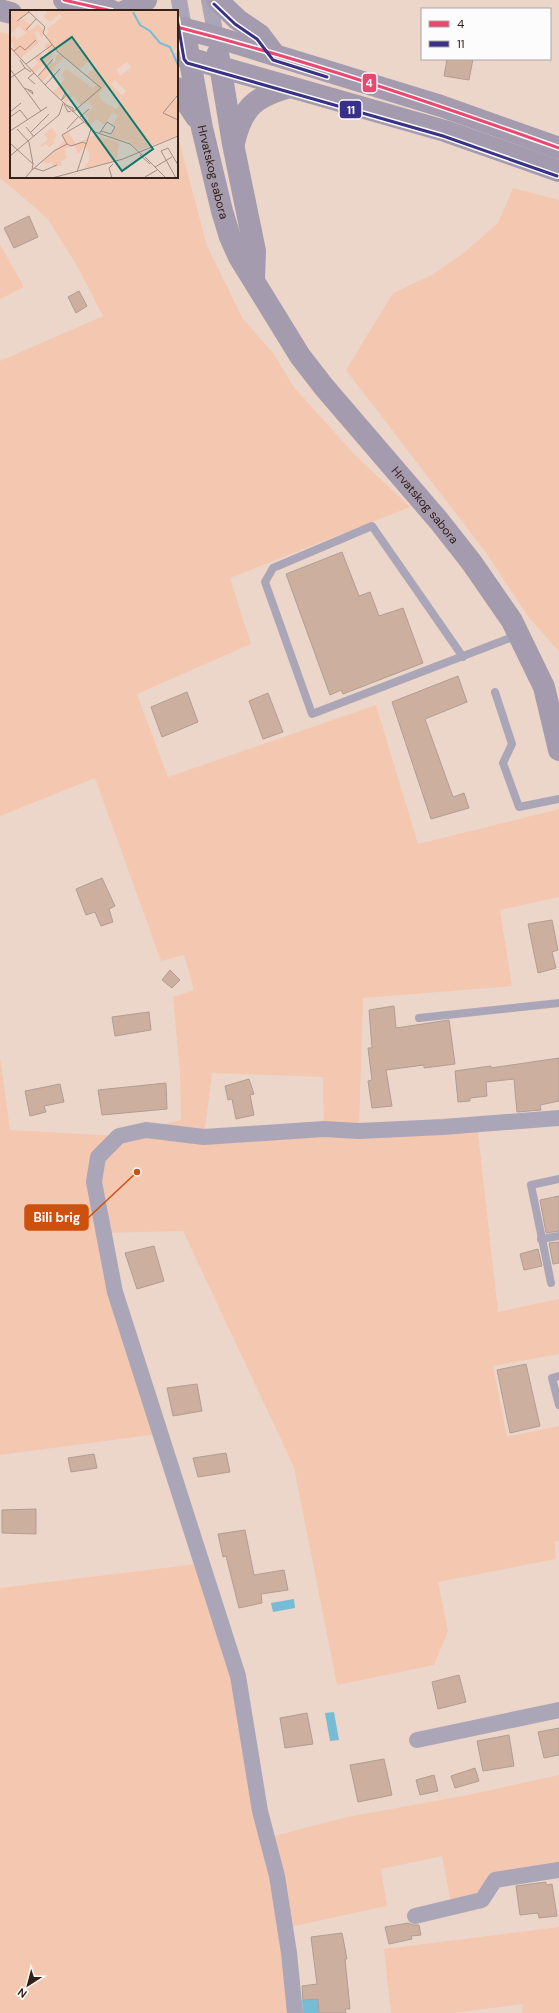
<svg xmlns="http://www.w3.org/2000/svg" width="559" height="2013" font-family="'DM Sans',sans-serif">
  <rect width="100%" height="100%" fill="#ecd6ca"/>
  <path fill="#f4c7b0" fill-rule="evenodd" d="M0 32 11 35V177H177V133L207 246 243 319 274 354 293 386 354 454 410 507 230 578 251 644 137 694 168 777 376 705 418 844 559 809V897L500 910 512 986 363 998 359 1131 477 1124 498 1312 559 1299V1354L493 1366 507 1437 559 1426V1541L555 1542 556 1559 438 1582 448 1631 434 1665 337 1685 294 1467 183 1231 104 1233 158 1434 0 1455V1057L10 1130 119 1136 181 1120 180 1073 173 997 194 990 184 955 161 961 95 778 0 816V361L103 316 76 264 47 218 0 178ZM212 1073 323 1077 324 1129 204 1136Z
    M513 188 559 200V651L529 618 487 554 346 370 393 293 432 275 466 251 498 223Z
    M0 244 24 287 0 299Z
    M205 1563 267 1838 347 1817 468 1795 559 1775V1867L491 1877 482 1897 451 1903 442 1856 381 1869 387 1906 285 1928 295 2013H0V1588Z
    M559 1927V2013H522L523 2004 454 2013H391L384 1949Z"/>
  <path fill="#76bcd7" d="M294 1599 295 1608 273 1612 271 1603Z
    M334 1712 339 1740 330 1741 325 1713Z
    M318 1999 319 2013H303L302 2000Z"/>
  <path fill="#cdaf9f" stroke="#b09d93" d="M447 59H473L469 80 444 76Z
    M29 216 38 237 14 248 4 228Z
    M79 291 87 306 76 313 68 297Z
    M342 552 359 596 370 592 379 616 403 608 423 663 343 694 341 690 330 695 286 574Z
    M458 676 467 702 425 719 453 797 464 793 469 808 431 819 392 702Z
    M187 692 198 722 162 737 151 707Z
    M268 693 283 732 263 739 249 701Z
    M102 878 115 906 109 909 113 922 101 926 95 912 86 915 76 889Z
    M552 920 558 950 552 952 556 968 538 973 528 924Z
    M170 970 180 980 172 988 162 980Z
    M394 1006 396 1028 449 1020 455 1064 424 1068V1065L386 1070 392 1106 372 1108 368 1081 372 1080 368 1048H372L369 1010Z
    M149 1012 151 1030 115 1036 112 1017Z
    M559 1058V1101L540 1105 541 1110 517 1112 514 1079 486 1082 487 1096 470 1098V1101L458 1102 455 1071 491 1066V1068Z
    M249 1079 254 1094 250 1095 254 1115 236 1119 232 1099 228 1100 225 1086Z
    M166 1083 167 1109 102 1115 98 1090Z
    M60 1084 64 1102 44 1106 46 1112 30 1116 25 1091Z
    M559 1196V1231L546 1233 540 1200Z
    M559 1242V1263L553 1264 549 1243Z
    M154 1246 164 1281 137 1289 125 1253Z
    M538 1249 542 1266 524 1270 520 1254Z
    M526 1364 540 1426 510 1433 497 1370Z
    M197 1384 202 1411 173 1416 167 1388Z
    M226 1453 230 1472 198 1477 193 1458Z
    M94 1454 97 1468 71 1472 68 1458Z
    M36 1509V1534L2 1533V1510Z
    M245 1530 254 1575 284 1570 288 1590 261 1594 262 1603 239 1608 226 1556 223 1557 218 1534Z
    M459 1675 466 1702 438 1709 432 1682Z
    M307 1713 313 1744 285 1748 280 1718Z
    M559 1728V1755L544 1758 538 1732Z
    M509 1735 514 1766 483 1771 477 1741Z
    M384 1759 392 1795 358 1802 350 1765Z
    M475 1768 479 1781 455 1788 451 1776Z
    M434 1775 438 1791 420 1795 416 1780Z
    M546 1882V1885L552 1884 557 1916 539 1918 538 1913 520 1915 516 1886Z
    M408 1923 413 1925H419L421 1935 411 1936 412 1939 389 1944 385 1927Z
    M342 1933 347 1959H345L350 2009H345L346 2013H319L318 1999 303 2000 302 1986 317 1984 311 1937Z"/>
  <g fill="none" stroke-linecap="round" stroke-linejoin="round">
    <path stroke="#aba6b7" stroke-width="8" d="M463 657 372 526 273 568 265 582 312 714 518 635
      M495 692 512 744 503 763 519 807 559 799
      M419 1018 559 1003
      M541 1239 559 1236
      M551 1283 531 1185 559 1179
      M559 1376 552 1378 559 1405"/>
    <path stroke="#aba6b7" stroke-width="16" d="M179 0 184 28
      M209 0 216 37
      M417 1740 559 1710
      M415 1916 482 1900 495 1880 559 1870
      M295 2013 289 1953 277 1876 260 1811 238 1676 115 1292 94 1182 98 1157 119 1136 146 1130 204 1137 324 1129 359 1131 443 1127 559 1118"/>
    <g stroke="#a59bae" stroke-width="22">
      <path d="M64 0 112 11"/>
      <path d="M217 0 238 20 260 35 275 55"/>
      <path d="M0 10 11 13"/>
      <path d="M125 11 134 8 146 0"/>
      <path d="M177 27 216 37 441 106 559 148"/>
      <path id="s1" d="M184 28 202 128 222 211 230 237 239 257 300 356 324 387 439 521 472 563 512 621 544 687 559 750"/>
      <path d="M218 53 233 144 255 251 254 280"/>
      <path d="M178 55 445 131 559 171"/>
      <path d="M177 88 196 117"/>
      <path d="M234 143C242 108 255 96 290 87"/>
    </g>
    <defs>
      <path id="bus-1" d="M64 0 112 11
        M177 27C306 60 433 103 559 148"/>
      <path id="bus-2" d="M214 4 235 24 257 39 273 60 327 77
        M177 18 184 59 187 63 443 136 557 176"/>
    </defs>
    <use href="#bus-1" stroke="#fcfcfc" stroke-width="6"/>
    <use href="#bus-2" stroke="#fcfcfc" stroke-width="6"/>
    <use href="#bus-1" stroke="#ea486f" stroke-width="3"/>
    <use href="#bus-2" stroke="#393186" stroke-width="3"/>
  </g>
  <g text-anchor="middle" stroke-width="3.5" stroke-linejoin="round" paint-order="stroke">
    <g font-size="12" fill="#342118" stroke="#fcfcfc">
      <text dy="4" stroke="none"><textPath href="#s1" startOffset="147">Hrvatskog sabora</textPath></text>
      <text dy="4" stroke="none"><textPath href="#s1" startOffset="547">Hrvatskog sabora</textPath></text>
    </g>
  </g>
  <g transform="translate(10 10)">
    <rect width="168" height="168" fill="#ecd6ca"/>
    <path d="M0 0H20L12 9 21 15 18 19 20 21 28 14 34 21 31 29 29 21 24 22 29 32 11 48 1 39 4 36 0 30 4 25 7 30 16 23 9 16 0 24ZM35 0H168V37L159 44 160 46 168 41V85L164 89 168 92V125L130 140 117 131 100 127 107 116 103 113 108 106 103 102 94 115 86 109 79 117 75 113 79 108 75 105 83 98 78 91 71 95 63 86 55 94 54 90 60 82 57 79 49 88 42 83 55 69 52 64 56 59 83 78 87 74 77 65 86 57 79 50 69 60 54 47 32 72 28 66 41 51 44 53 46 50 45 48 49 43 45 38 40 42 43 46 25 63 21 59 28 53 25 48 30 43 33 48 39 43 34 36 39 31 35 26 39 22 37 19 52 7 50 4 40 12 33 6 37 3ZM117 52 122 57 110 66 106 60ZM105 70 116 81 112 85 101 74ZM97 76 111 92 107 99 93 92 88 84ZM42 118 47 125 43 130 45 133 39 137 36 134 31 137 30 136 38 129 34 124ZM58 122 66 134 84 125 109 132 107 149 72 160 79 151V143L76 136 68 144 64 135 54 139 57 148 51 151 52 156H43L41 152 36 154 33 151 54 131 52 125Z" fill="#f4c7b0" fill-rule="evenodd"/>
    <path fill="none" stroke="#76bcd7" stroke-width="2" d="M123 2 130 15 140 21 150 33 160 37 168 55"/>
    <path fill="none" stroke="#a28e83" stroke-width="1" d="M17 0 35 17 33 23 48 42 91 78 63 102V98L56 95M7 11 19 2M16 20 26 9M0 37 38 78 85 122 120 134 132 145M4 41 10 36 15 40 26 30M10 50 15 58 21 62M16 54 42 35M0 59 31 101M24 63 18 68 25 74M28 66 43 49M0 68 15 58M35 75 50 59M14 78 22 81 23 84 18 80M167 86 153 103 168 110M51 90 53 89 57 84 55 83 52 89M54 94 58 102 61 101M0 102 11 93M0 107 10 100 18 110M69 108 79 99M16 117 24 127M57 119 68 107M0 121 37 97M21 122 39 104M89 124 97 112 105 117 101 124 91 121M0 133 23 154 19 132 7 119M57 134 61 136 73 132 76 134M130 145 140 154M0 146 49 105 53 93M135 147 156 168M145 157 162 147M24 158 33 161 47 155M22 160 44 141 57 134 52 125 74 112M67 162 81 119M135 167 147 160M15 168 22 160 23 154M42 168 113 149 168 126M102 168 99 158 103 154M166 168 151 141 158 138 168 155"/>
    <path fill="#0f766e" fill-opacity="0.15" stroke="#0f766e" stroke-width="2" d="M62 27 143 139 112 161 31 49Z"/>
    <rect width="168" height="168" fill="none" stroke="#342118" stroke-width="2"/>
  </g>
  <path fill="none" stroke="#cd510e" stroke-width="1.5" d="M137 1172L88 1218"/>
  <circle fill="#cd510e" stroke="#fcfcfc" stroke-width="1.5" cx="137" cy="1172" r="4"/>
  <rect fill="#cd510e" stroke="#cd510e" stroke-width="1.5" x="25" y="1205" width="63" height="25" rx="4"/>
  <g font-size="13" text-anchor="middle" font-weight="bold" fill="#fff">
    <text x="57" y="1222">Bili brig</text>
  </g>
  <g stroke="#fcfcfc" stroke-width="1.5">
    <rect x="362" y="73" width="15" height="20" rx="4" fill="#ea486f"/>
    <rect x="339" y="100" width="23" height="19" rx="4" fill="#393186"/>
  </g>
  <g font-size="11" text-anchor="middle" font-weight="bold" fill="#fff">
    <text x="369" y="87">4</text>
    <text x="351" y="114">11</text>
  </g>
  <rect x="421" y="8" width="130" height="52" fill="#fcfcfc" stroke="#aca4a1"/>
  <rect x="429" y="21" width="20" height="6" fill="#ea486f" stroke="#aca4a1"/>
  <text x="457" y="28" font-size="12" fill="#342118">4</text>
  <rect x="429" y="41" width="20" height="6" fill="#393186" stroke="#aca4a1"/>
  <text x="457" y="48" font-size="12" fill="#342118">11</text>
  <g transform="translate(28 1985) rotate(216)" stroke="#fcfcfc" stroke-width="3" paint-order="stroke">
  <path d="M0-3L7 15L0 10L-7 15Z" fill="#342118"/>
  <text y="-6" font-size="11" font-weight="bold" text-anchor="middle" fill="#342118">N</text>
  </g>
</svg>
